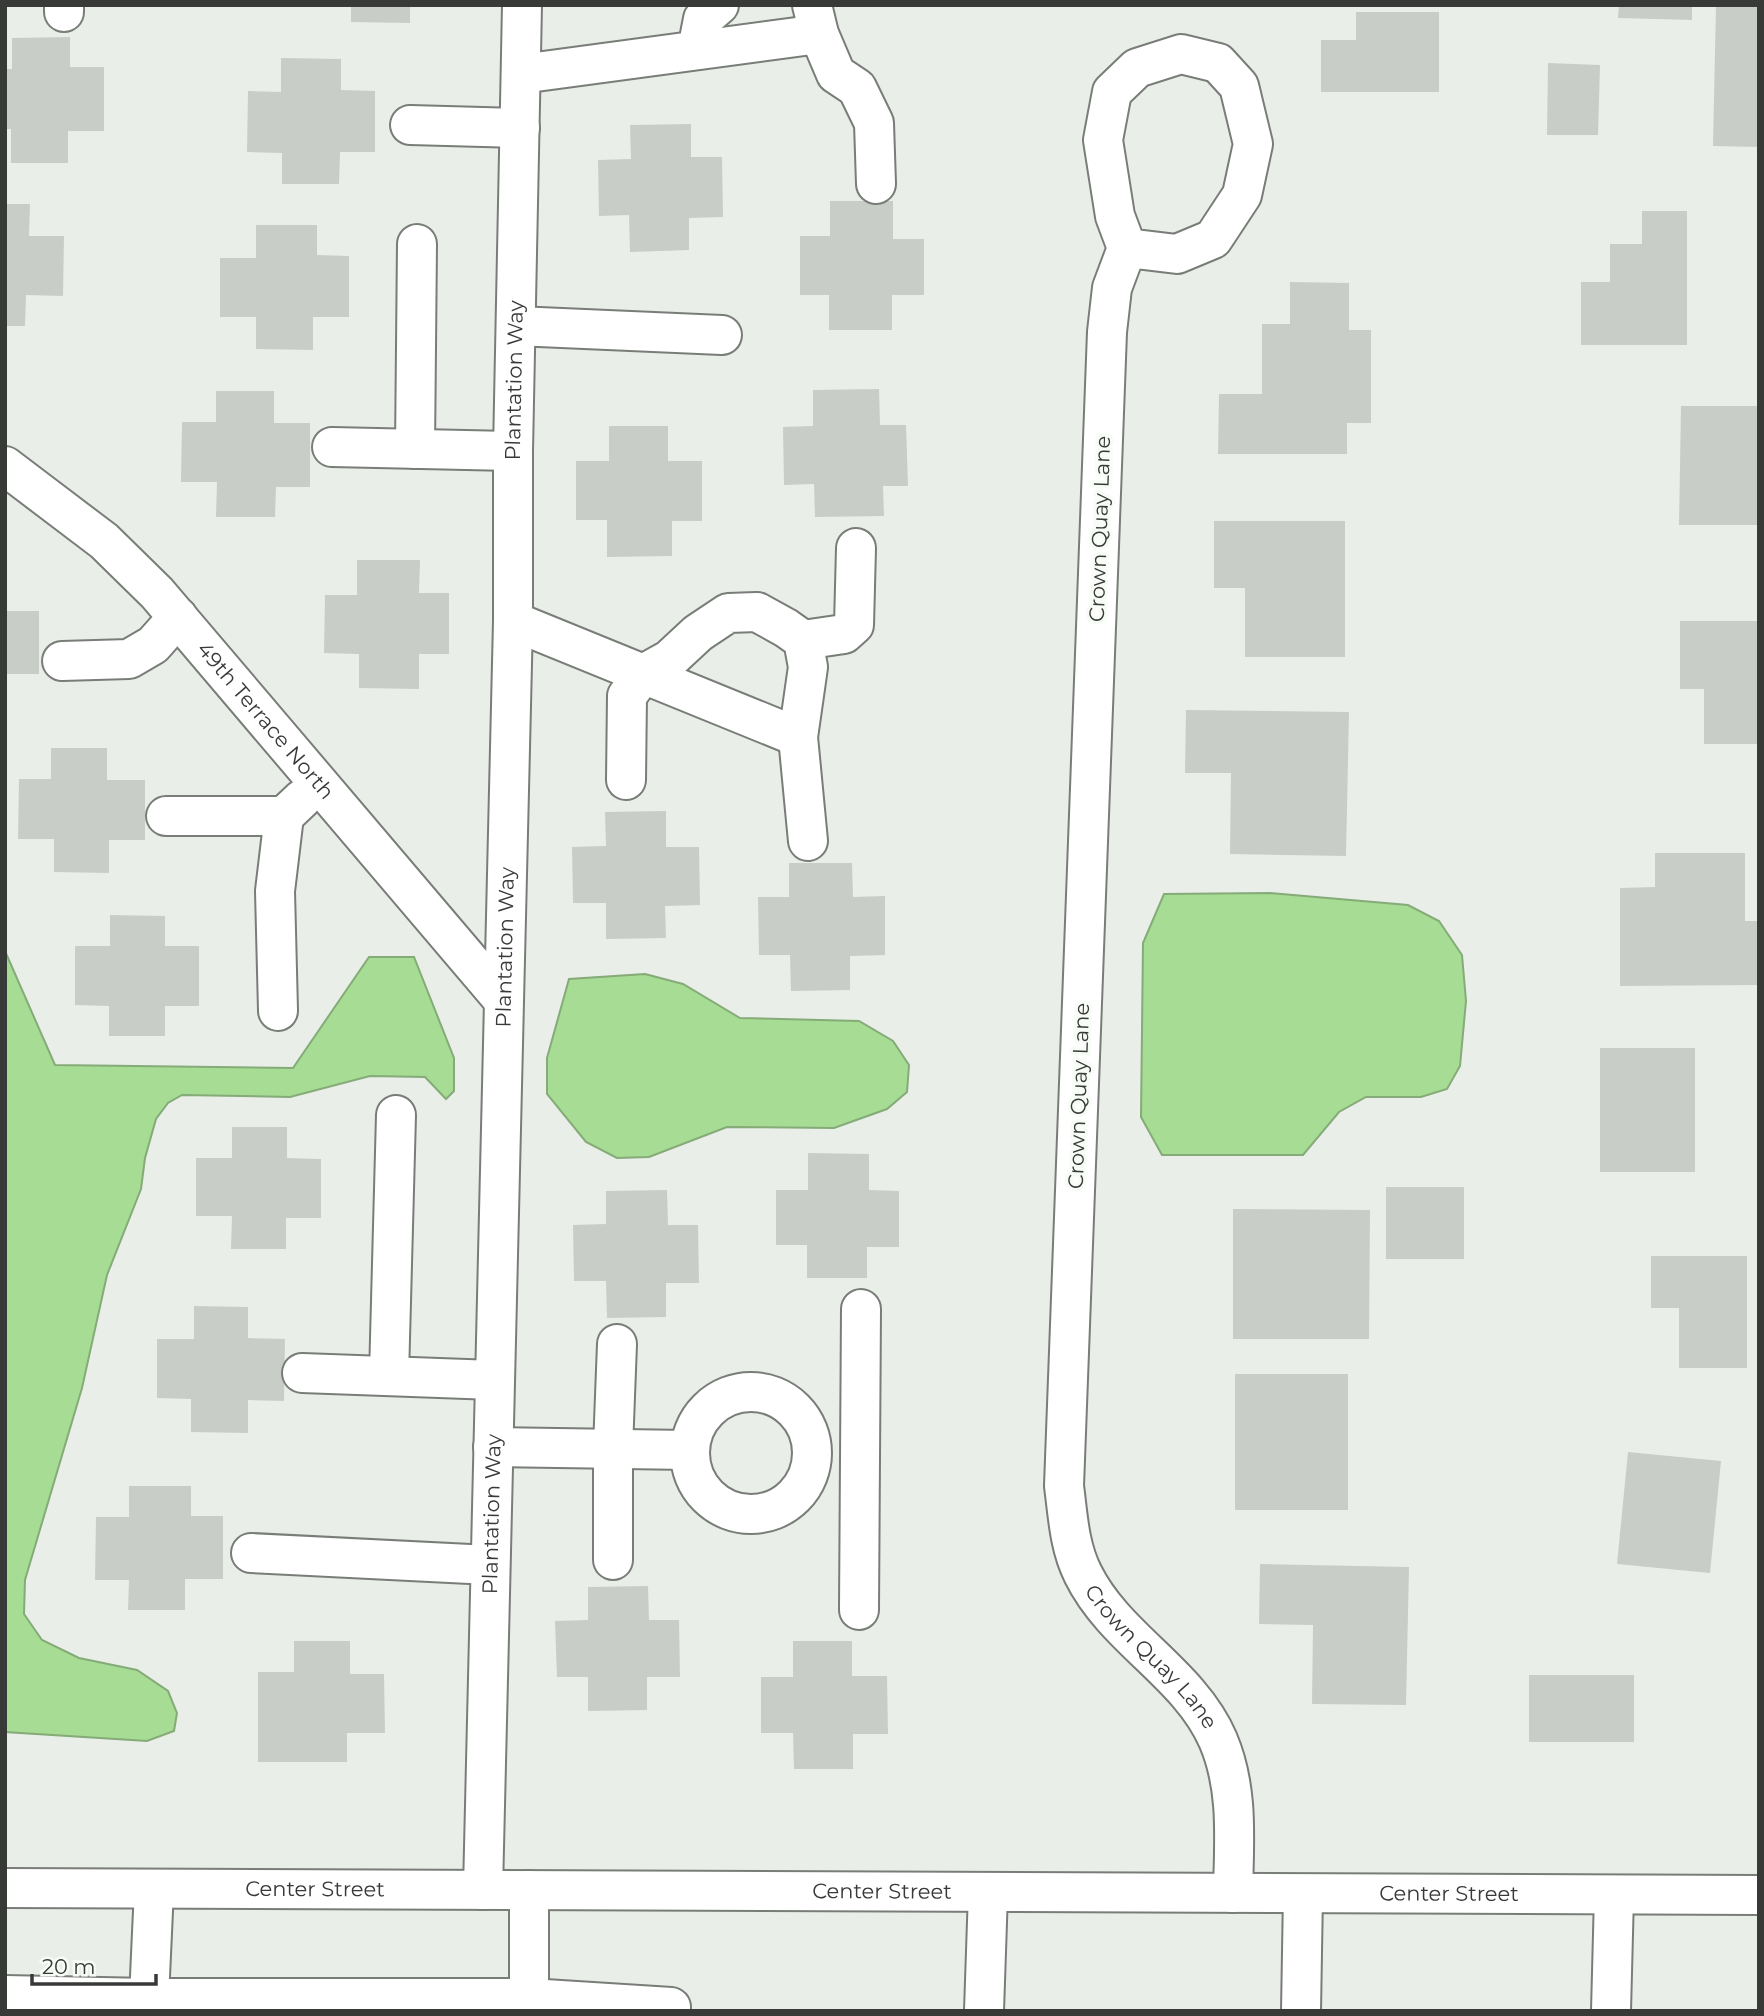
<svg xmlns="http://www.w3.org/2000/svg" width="1764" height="2016" font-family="Montserrat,sans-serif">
  <rect width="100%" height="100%" fill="#eaeee9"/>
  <path fill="#a6dc93" stroke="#85ab78" stroke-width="2" d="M1270 893 1408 905 1439 921 1462 955 1466 1001 1460 1066 1447 1089 1421 1097H1366L1339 1112 1303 1155H1162L1141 1117 1143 943 1164 894Z
    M5 951 55 1065 293 1068 369 957H414L454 1058V1091L446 1099 425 1077 370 1076 290 1097 182 1095 168 1103 156 1119 145 1158 141 1189 107 1275 82 1388 25 1580 24 1614 42 1640 79 1658 137 1670 168 1691 177 1713 174 1731 147 1741 5 1732Z
    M645 974 683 984 740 1018 859 1021 893 1041 909 1065 907 1092 887 1109 834 1128 727 1127 649 1157 617 1158 586 1142 547 1094V1058L569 979Z"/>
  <path fill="#c9cdc8" d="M351 5H410V23L351 22Z
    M1619 5H1692V20L1618 18Z
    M1716 5H1759V147L1713 146Z
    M1356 12H1439V92H1321V40H1356Z
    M70 37V67H104V131H68V163H11V129H5V69H12V38Z
    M281 58 341 59V90L375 91V152H340L339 184H282V153L247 152 248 91 281 92Z
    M1548 63 1600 65 1598 135H1547Z
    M691 124V157H722L723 217 689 218V250L630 252 629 215 599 216 598 160 631 159 630 125Z
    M830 201H893V239H924V295H892V330H829V295H800V236H830Z
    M5 204H30L29 236H64L63 296 26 295 25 326H5Z
    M1642 211H1687V345H1581V282H1610V244H1642Z
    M256 225H317V255L349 256V317H313V350L256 349V317H220V258H256Z
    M1290 282 1349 283V330H1371V423H1347V454H1218L1219 394H1262V324H1290Z
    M879 389 880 425H906L908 486H883L884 516 815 517 814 484 784 485 783 427 813 426V390Z
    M216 391H274V423H310V487H276L275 517H216L217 482H181L182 422H216Z
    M1681 406H1759V525H1679Z
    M609 426H668V461H702V521H672V556L607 557V520H576V461H609Z
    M1214 521H1345V657H1245V588H1214Z
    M357 560H420L419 593H449V654H419V689L359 688V654L324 653 325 595H357Z
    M5 611H39V674H5Z
    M1680 621H1759V744H1704V689H1680Z
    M1186 710 1349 712 1346 856 1230 854 1231 773H1185Z
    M51 748H107V780H145V840H109V873L54 872V839H18L19 779H51Z
    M666 811V847H699L700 905 665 906 666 938 606 939V903H573L572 847 606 846 605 812Z
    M1655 853H1745V921H1759V985L1620 986V888L1655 887Z
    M789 863H852L853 897 885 896V955L850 956V990L791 991 790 955H759L758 897H789Z
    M110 915 165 916V946H199V1006H165V1036H109V1006L75 1005V946H110Z
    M1600 1048H1695V1172H1600Z
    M232 1127H287V1158L321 1159V1218H286V1249H231L232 1216H196V1158H232Z
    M808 1153 869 1154V1190L899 1191V1247H867V1278H807V1245H776V1190H808Z
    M1386 1187H1464V1259H1386Z
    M667 1190 668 1225H698L699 1283H666V1317L607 1318 606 1281H574L573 1225 606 1224V1191Z
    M1233 1209 1370 1210 1369 1339H1233Z
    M1651 1256H1747V1368H1679V1308H1651Z
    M194 1306 248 1307V1338L285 1339 284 1401 248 1400V1433L191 1432V1399L157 1398V1339H194Z
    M1235 1374H1348V1510H1235Z
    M1628 1452 1721 1461 1710 1573 1617 1564Z
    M129 1486H191V1516H223V1579H185V1610H128L129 1580H95L96 1517H129Z
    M1260 1564 1409 1567 1406 1705 1312 1704 1313 1625 1259 1624Z
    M648 1586 649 1620H679L680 1677H647V1710L588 1711V1677H557L555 1621 588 1620V1587Z
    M294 1641H350V1674H384L385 1733H347V1762H258V1672H294Z
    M793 1641H852V1676H887L888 1734H853V1769H794L793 1733H761V1677H793Z
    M1529 1675H1634V1742H1529Z"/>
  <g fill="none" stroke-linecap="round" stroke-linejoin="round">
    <defs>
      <g id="minor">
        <path d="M812 5 819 34 836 74 857 88 874 123 876 184"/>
        <path d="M64 12V5"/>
        <path d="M697 50 703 19 719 5"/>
        <path d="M521 74 819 34"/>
        <path d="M410 125 520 128"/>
        <path id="s1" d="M1127 248 1177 254 1213 239 1242 195 1253 144 1239 86 1218 63 1181 54 1137 68 1112 92 1103 140 1115 216 1127 248 1112 288 1107 332 1064 1486C1068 1516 1069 1546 1083 1574 1115 1639 1189 1673 1218 1740 1239 1789 1234 1841 1233 1893"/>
        <path d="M516 326 722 335"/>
        <path d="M332 447 513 451"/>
        <path d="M415 449 417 244"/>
        <path id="s2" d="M5 466 104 541 157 593 503 1000"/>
        <path d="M513 621 798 737"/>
        <path d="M803 640 844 634 854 625 856 548"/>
        <path d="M62 661 129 659 153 645 178 617"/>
        <path d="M626 780 627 696 643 674 670 659 698 633 728 613 757 612 786 628 803 640 808 667 798 737 808 841"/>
        <path d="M166 816H284L302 799"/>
        <path d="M278 1011 275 891 284 816"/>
        <path d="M302 1373 494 1380"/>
        <path d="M389 1376 396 1115"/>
        <circle cx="751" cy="1453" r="61"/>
        <path d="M493 1447 689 1450"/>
        <path d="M251 1553 490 1565"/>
        <path d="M613 1560V1448L617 1344"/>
        <path d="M859 1610 861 1309"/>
        <path id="s3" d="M5 1888 1759 1895"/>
        <path id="s4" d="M483 1890 513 621V451L522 5"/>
        <path d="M529 1890V1998"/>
        <path d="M5 1995 149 1998H529L671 2007"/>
        <path d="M149 1998 154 1889"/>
        <path d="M984 2011 988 1892"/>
        <path d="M1301 2011 1303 1894"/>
        <path d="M1611 2011 1614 1895"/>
      </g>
    </defs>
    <use href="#minor" stroke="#797d78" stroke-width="42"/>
    <use href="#minor" stroke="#fff" stroke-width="38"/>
  </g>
  <g text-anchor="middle" stroke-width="7" stroke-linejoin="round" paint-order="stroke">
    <g font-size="21" fill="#383a38" stroke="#f8fcf6">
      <text dy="7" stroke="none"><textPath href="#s4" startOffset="1510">Plantation Way</textPath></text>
      <text transform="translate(1100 529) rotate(-88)" y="7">Crown Quay Lane</text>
      <text dy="7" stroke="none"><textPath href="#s2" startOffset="366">49th Terrace North</textPath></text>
      <text dy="7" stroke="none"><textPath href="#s4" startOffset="943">Plantation Way</textPath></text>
      <text transform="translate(1079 1096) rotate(-88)" y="7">Crown Quay Lane</text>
      <text dy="7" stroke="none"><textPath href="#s4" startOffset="376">Plantation Way</textPath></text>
      <text dy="7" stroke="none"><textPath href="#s1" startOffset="2004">Crown Quay Lane</textPath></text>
      <text dy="7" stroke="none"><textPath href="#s3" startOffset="310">Center Street</textPath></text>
      <text dy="7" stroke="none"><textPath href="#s3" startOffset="877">Center Street</textPath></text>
      <text dy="7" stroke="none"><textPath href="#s3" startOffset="1444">Center Street</textPath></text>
    </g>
  </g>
  <rect width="1764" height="2016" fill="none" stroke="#383a38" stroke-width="14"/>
  <path d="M32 1974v10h124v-10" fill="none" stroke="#383a38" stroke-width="3.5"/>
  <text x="42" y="1974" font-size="21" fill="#383a38" stroke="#f8fcf6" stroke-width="5" paint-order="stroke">20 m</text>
</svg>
